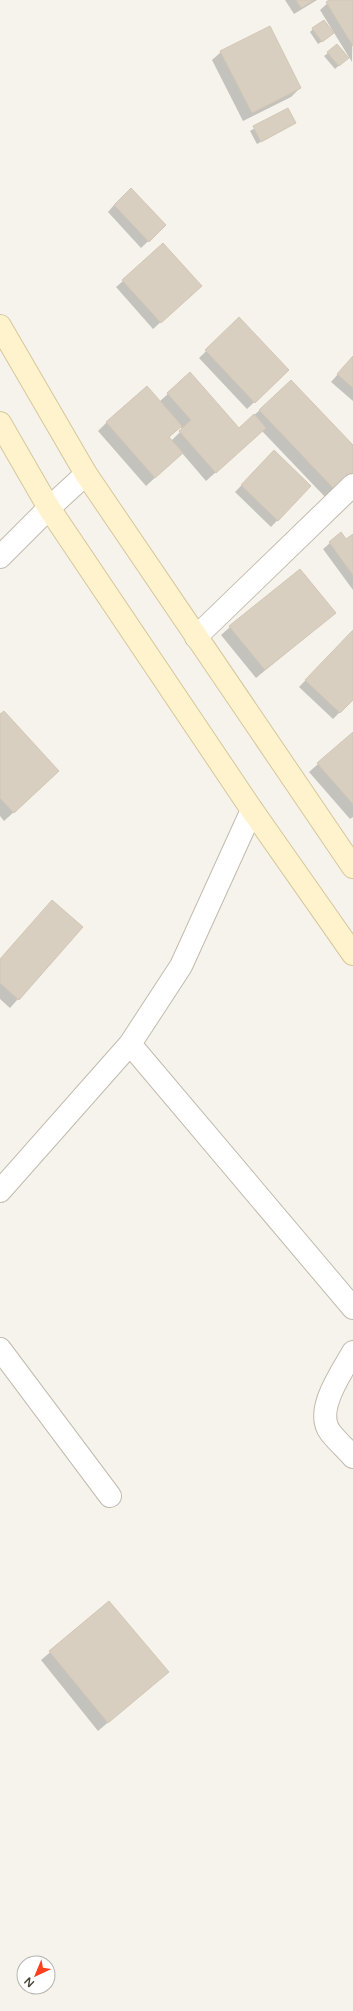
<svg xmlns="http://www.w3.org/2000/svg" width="353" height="2011" font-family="'Varela Round',sans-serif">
  <rect width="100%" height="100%" fill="#f6f3ec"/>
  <path fill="#0003" fill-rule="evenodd" d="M285 0H317L294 14Z
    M331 0H353L352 62 320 10Z
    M313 29 329 37 318 44 310 32Z
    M221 52 300 88 291 97 243 121 212 60Z
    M328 53 344 61 335 69 324 56Z
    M287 109 295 123 257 144 250 131Z
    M114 205 158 232 141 248 108 212Z
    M123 281 193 293 153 329 116 287Z
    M239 319 288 370 247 409 199 358Z
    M353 357V401L331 382Z
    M190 374 239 429 291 381 353 447V472L326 498 262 431 206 481 182 453 146 486 98 431 107 422 159 402ZM180 427 183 429 171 441 168 438Z
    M274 452 310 486 271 527 235 492Z
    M353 536V590L323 549 330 543 346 541Z
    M334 613 256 678 221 635 230 627Z
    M353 631V699L333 719 299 687Z
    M0 716 49 780 4 821 0 816Z
    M353 733V817L350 819 309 772Z
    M0 959 18 999 10 1008 0 999Z
    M109 1602 167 1672 98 1731 41 1660Z"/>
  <path fill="#d8cfc1" stroke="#d3c7b4" d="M296 0H314L301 8Z
    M329 0H353V46L326 2Z
    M324 20 334 33 322 42 312 28Z
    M270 26 301 88 252 113 220 51Z
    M337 44 349 58 339 66 327 52Z
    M288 108 296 123 261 142 253 126Z
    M131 188 166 225 149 242 114 205Z
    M163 243 202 286 161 323 122 280Z
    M239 317 289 370 255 403 205 350Z
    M353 356V388L337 374Z
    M190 372 239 428 254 414 266 428 216 473 179 431 191 420 167 393Z
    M291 380 353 445V473L335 490 259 410Z
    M147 386 182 426 169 437 183 453 155 478 106 422Z
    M274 450 311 486 278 521 241 485Z
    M341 532 346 539 353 534V575L329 542Z
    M300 569 336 613 265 670 229 626Z
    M353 630V700L340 713 305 680Z
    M4 711 59 771 14 813 0 798V714Z
    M353 732V804L317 763Z
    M52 900 83 927 19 1000 0 983V959Z
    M109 1601 169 1672 108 1723 49 1651Z"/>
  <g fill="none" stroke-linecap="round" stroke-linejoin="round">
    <defs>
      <path id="street" d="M0 557 49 508 86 474
        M196 637 353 485
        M130 1044 353 1308
        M0 1191 130 1044 181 966 252 810
        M0 1349 110 1496
        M353 1352C342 1372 314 1410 330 1432 336 1440 345 1448 353 1457"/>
      <path id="secondary" d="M0 326 86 474 353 867
        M0 423 49 508 252 810 353 954"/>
    </defs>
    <use href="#street" stroke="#c2bbae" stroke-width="24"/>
    <use href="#secondary" stroke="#d6c79b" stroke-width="24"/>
    <use href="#street" stroke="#fff" stroke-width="22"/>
    <use href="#secondary" stroke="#fff3cd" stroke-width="22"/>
  </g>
  <g transform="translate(36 1975) rotate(224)"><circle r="19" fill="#ffffff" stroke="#b7b4b0"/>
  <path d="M0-3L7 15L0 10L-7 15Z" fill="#fc3f1d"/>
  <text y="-6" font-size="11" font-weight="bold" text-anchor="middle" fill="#4b4439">N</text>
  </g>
</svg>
